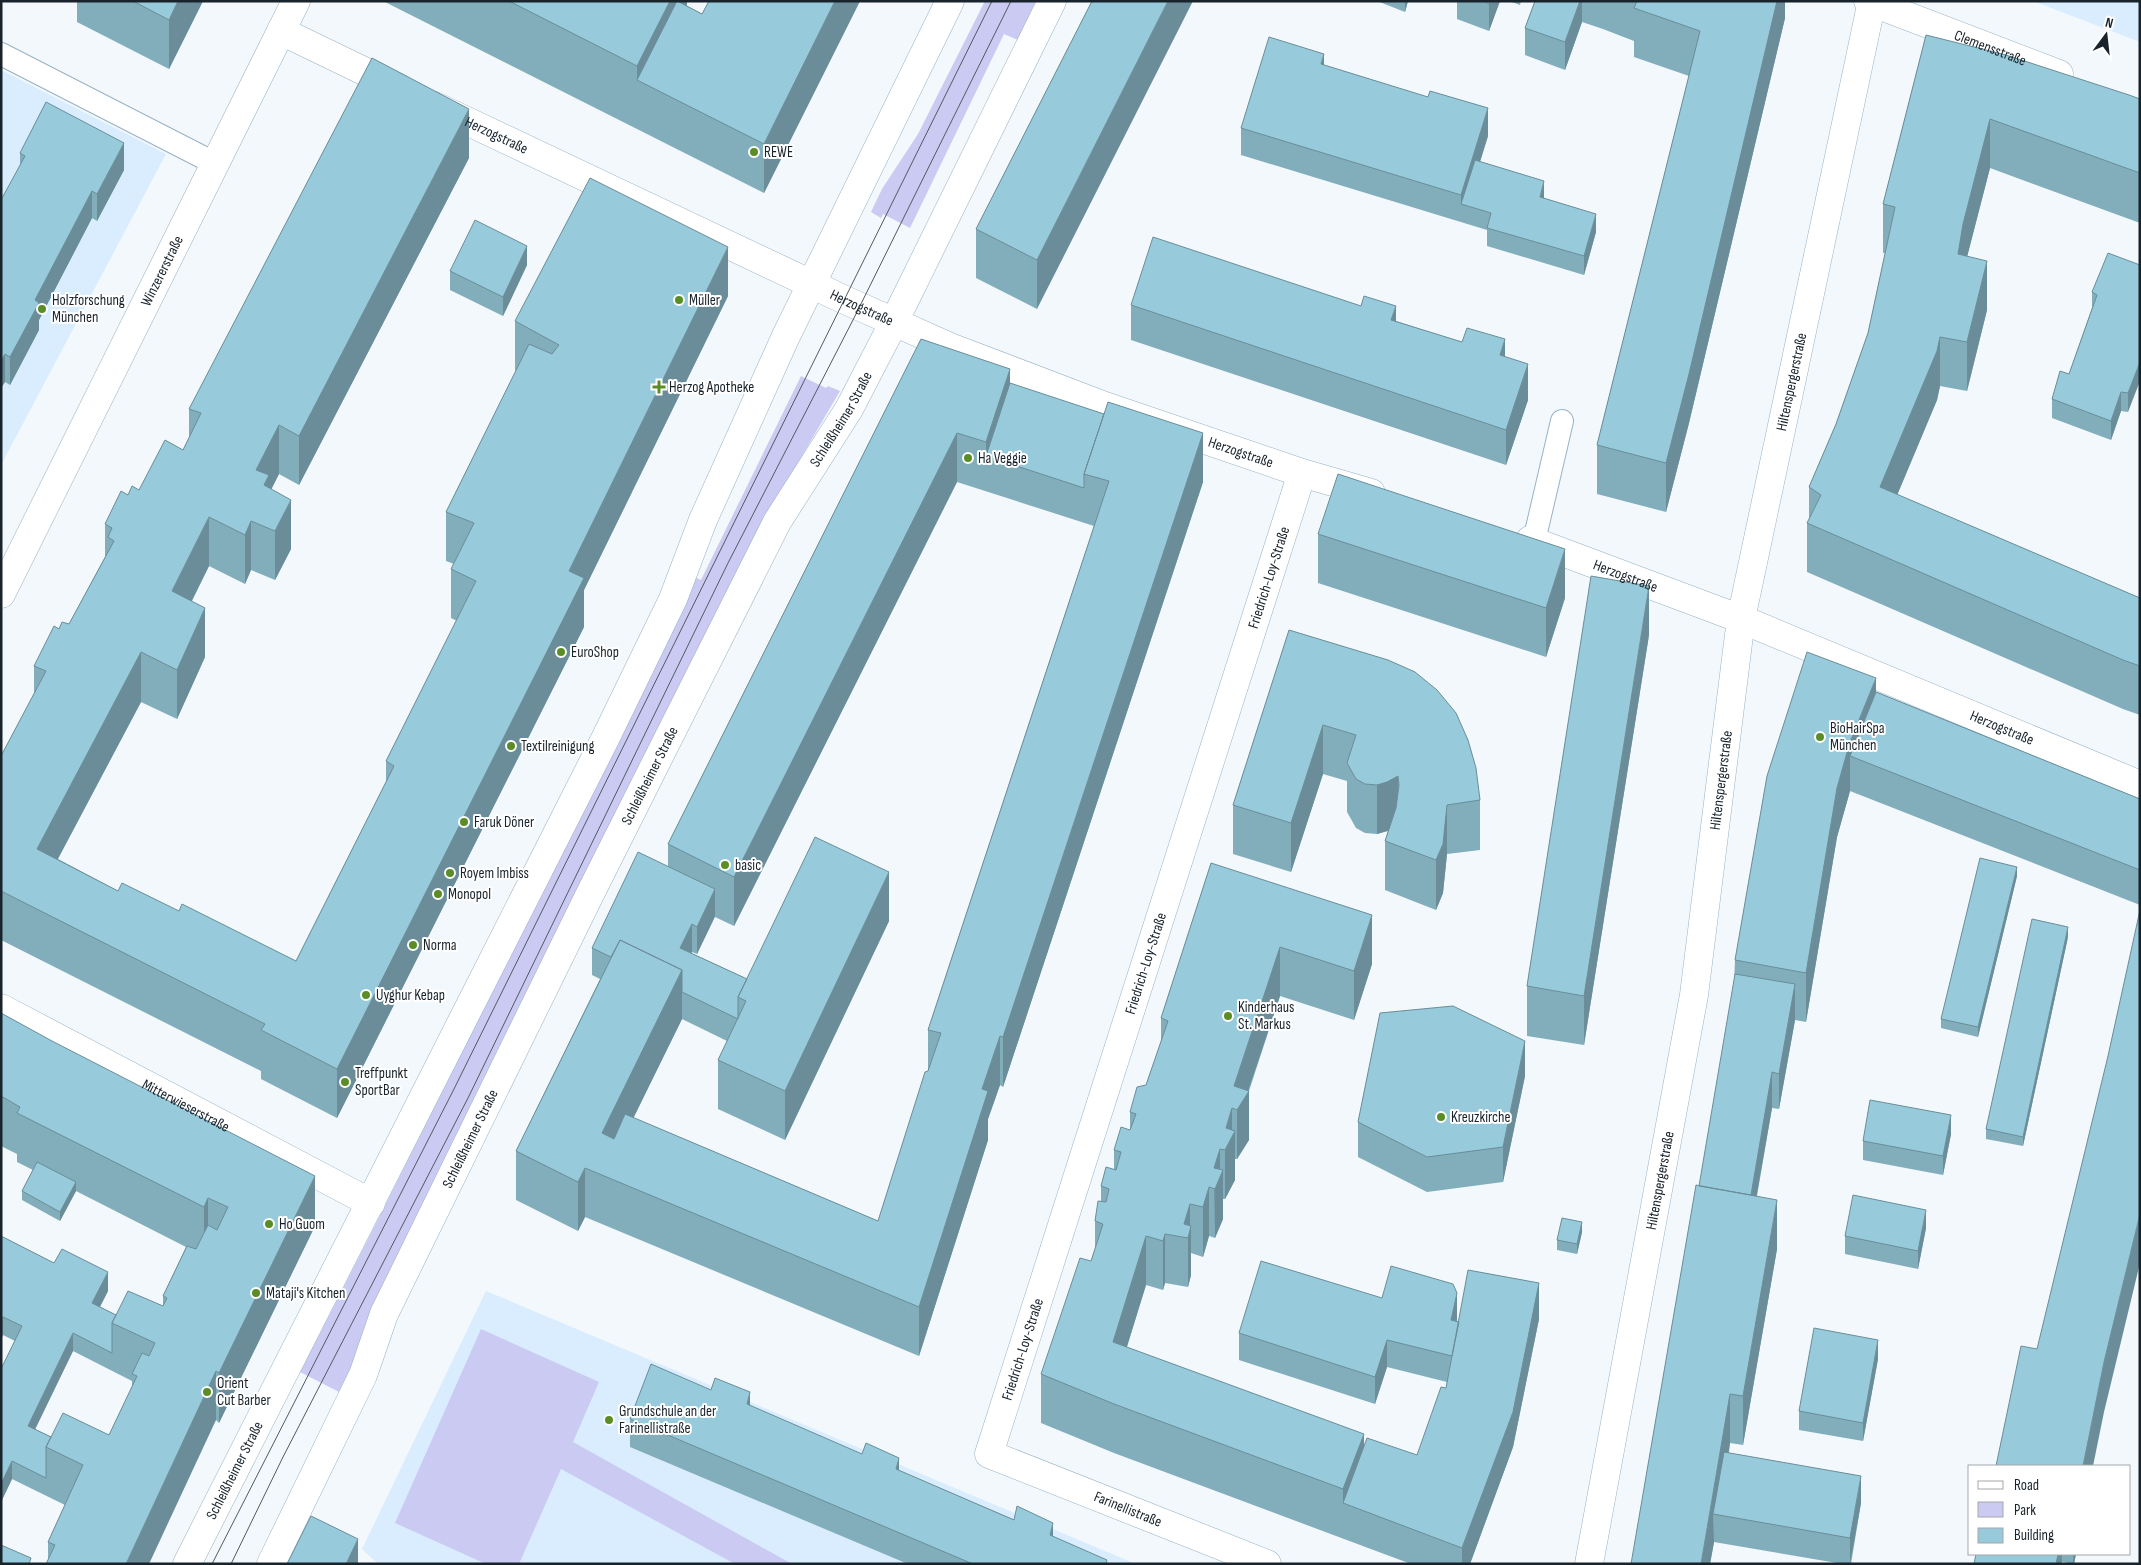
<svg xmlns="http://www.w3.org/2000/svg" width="2141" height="1565" font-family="'Sofia Sans Condensed',sans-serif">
  <rect width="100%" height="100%" fill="#f2f8fc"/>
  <path fill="#d9edfe" d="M2033 1H2140V42Z
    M1 70 166 154 1 465Z
    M486 1291 1136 1564H378L362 1549Z"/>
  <path fill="#cacaf2" d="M985 1H1036L1018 40 1004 34 910 228 883 214 881 218 871 212 882 189 918 134Z
    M801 376 826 388 828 386 840 391 772 507 341 1393 300 1372C436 1110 564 843 692 576L701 580Z
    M481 1329 599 1382 573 1442 792 1564H735L561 1469 519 1564H486L395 1523Z"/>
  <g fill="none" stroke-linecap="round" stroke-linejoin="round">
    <defs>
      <path id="lane" d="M1 54 214 163
        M1534 541 1562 421"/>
      <g id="street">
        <path id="s1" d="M1868 1 2059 74"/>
        <path d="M281 31 399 88"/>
        <path id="s2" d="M435 106 845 300 950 347 1105 406 1302 473 1371 493"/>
        <path id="s3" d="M1530 540 1741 619 2140 785"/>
        <path id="s4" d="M1 594 296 1"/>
        <path id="s5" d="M1 1008 371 1203"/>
        <path id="s6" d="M1267 1564 989 1454 1302 473"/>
        <path id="s7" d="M1589 1564 1694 995 1741 619 1872 1"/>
      </g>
      <g id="secondary">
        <path id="s8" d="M187 1564 605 739 673 599 703 520 786 336 950 1"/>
        <path id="s9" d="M271 1564 363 1375 384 1314 591 892 777 522 849 409 894 322 1052 1"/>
      </g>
    </defs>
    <use href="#lane" stroke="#98b2c6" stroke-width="24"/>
    <use href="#street" stroke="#98b2c6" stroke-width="29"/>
    <use href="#secondary" stroke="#98b2c6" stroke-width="29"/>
    <use href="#lane" stroke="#fff" stroke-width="22"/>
    <use href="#street" stroke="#fff" stroke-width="28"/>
    <use href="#secondary" stroke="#fff" stroke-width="28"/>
    <path stroke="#515a61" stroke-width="1" d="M212 1564 453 1091 992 1
      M231 1564 283 1457 468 1098 728 563 854 318 1011 1"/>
  </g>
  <path fill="#82aebb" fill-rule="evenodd" d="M77 1H203L169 69 77 22Z
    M383 1H687V6L702 14 709 1H860L764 193Z
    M1092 1 1037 309 976 278V229Z
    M1377 1H1408L1405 12Z
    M1457 1H1500L1489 31 1457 19Z
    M1509 1H1521L1520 5Z
    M1535 1H1785V18L1689 423 1666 512 1597 494V445L1689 76 1634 57V41L1603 29 1582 22 1565 70 1525 55V28Z
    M1926 35 2140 99V223L1990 168 1967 256 1987 310 1967 391 1940 386 1937 400 1897 495 2140 598V715L2123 709 1807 572V523L1809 521V487L1836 424 1868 333 1885 253H1883V204Z
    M1324 65 1488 136 1480 162 1544 198 1596 232 1584 275 1487 246V230L1241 155V128Z
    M20 153 124 170 97 221 92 218 39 320V330L10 385 5 382 1 388 20 165Z
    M469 158 299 485 279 474 271 489 291 549 275 580 251 570 245 584 209 566 192 601 205 657 177 719 141 702 58 859 118 891 179 911 296 961 386 783V761L457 621 451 618V569L454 564 446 561V512L516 371 515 370V321L728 296 584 590V627L337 1118 261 1079V1071L1 940V756L34 694V666L59 629 69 624 105 557V524L128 495 139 490 183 450 189 438V409Z
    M527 265 503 316 450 290V271Z
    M2140 265 2128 412 2121 411 2111 440 2052 418V399L2069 374 2092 308V292Z
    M1131 305 1361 306 1396 321 1505 357 1528 400 1506 465 1131 340Z
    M921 339 1010 383 1203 482 1003 1087 1000 1085 988 1119V1140L919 1356 585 1217 578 1231 516 1200V1151L600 979 592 975V948L668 866V844ZM957 482 1094 526 928 1030V1071L878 1221 633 1118 682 1019 727 1041 718 1060V1109L785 1140 889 921 747 979 691 953 692 952 697 954 715 917 734 926Z
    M1318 534 1565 598 1546 657 1318 583Z
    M1289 630 1480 800V850L1447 854 1443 893 1436 910 1385 890V841L1388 831 1377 834 1365 833 1356 828 1347 812V781L1323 774 1291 872 1233 854V805Z
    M1649 635 1584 1045 1527 1036V986Z
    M1876 692 2140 799V905L1850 791 1837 837 1806 1022 1795 1020 1779 1109 1772 1108 1757 1196 1777 1249 1743 1445 1730 1443 1729 1453 1861 1503 1851 1564H1843L1714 1542 1710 1564 1735 960Z
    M1211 863 1372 964 1354 1020 1280 996 1249 1091V1140L1237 1159H1235V1180L1225 1199H1223V1219L1215 1238 1209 1236 1203 1257 1191 1253V1275L1188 1287 1165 1283 1163 1290 1146 1285 1127 1347 1364 1448 1417 1455 1446 1388 1447 1382 1387 1367 1375 1404 1239 1360V1333L1382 1298 1457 1320V1321L1539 1319 1513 1447 1470 1564H1411L1114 1453 1041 1423V1374L1091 1261 1095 1249V1221L1101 1201V1186L1114 1169V1150L1130 1130V1112L1146 1085 1161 1042V1018Z
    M2017 876 1978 1037 1941 1028V1019Z
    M2068 937 2023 1146 1986 1139V1129Z
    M1 1013 315 1226 219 1423 216 1420 48 1560V1542L65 1505 12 1479 1 1502 15 1341 3 1335 1 1236 108 1291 100 1307 116 1315 163 1306V1296L186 1247 76 1191 60 1221 22 1200V1191L33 1170 17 1162V1154L1 1146ZM73 1351 132 1381V1387L109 1435 51 1437 35 1429Z
    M1525 1076 1503 1182 1427 1192 1358 1157V1122Z
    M1951 1134 1943 1175 1863 1160V1141Z
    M1926 1228 1918 1269 1845 1254V1236Z
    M1582 1232 1577 1254 1557 1250V1240Z
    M1878 1359 1863 1441 1799 1430V1411Z
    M711 1390 750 1406 899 1471 1053 1536 1107 1564H908L630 1447V1419Z
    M1976 1554H2076L2074 1564 2062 1562V1564Z"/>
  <path fill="#6a8d99" d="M178 1H203L169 69V20Z
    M670 1H687V30L637 80V129V66Z
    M835 1H860L764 193V144Z
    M1168 1H1193L1037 309V260Z
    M1405 1H1408L1405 12Z
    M1490 1H1500L1489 31V4Z
    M1580 1H1582V22L1565 70V42Z
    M1777 1H1785V18L1689 423 1666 512V463Z
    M1324 54V82L1321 64Z
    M1488 108V136L1466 206 1461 204V223V195Z
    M469 109V158L299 485V436Z
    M1990 119V168L1963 273 1958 254 1963 224Z
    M124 143V170L97 221V194Z
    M1544 181V199L1540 197Z
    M92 191V218L39 320V330L10 385V357L35 300Z
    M1596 214V232L1584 275V256Z
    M527 246V265L503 316V297Z
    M728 247V296L584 590V627L337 1118V1069L569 571Z
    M1987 261V310L1967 391V342Z
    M1396 306V342L1391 320Z
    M1940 337V386L1937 400 1880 536V487Z
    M1505 339V375L1500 355Z
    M5 354V382L1 388V361Z
    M2140 362V381L2128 412V393Z
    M1528 364V400L1506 465V430Z
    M1010 369V418L986 456V442Z
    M2121 392V411L2111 440V421Z
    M279 425V474L269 494 256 470Z
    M957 433V482L734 926V877Z
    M1203 433V482L1003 1087V1037Z
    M291 500V549L275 580V531Z
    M209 517V566L172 640V591Z
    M251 521V570L245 584V535Z
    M1565 549V598L1546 657V608Z
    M1649 586V635L1584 1045V996Z
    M205 608V657L177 719V670Z
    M141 652V702L37 898V849Z
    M1876 678V727L1850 756V791L1837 837 1806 1022V973L1837 788 1850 742Z
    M1323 725V774L1291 872V823Z
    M1398 776V825L1387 831 1377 834V785Z
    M1447 805V854L1443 893 1436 910V860Z
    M2017 867V876L1978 1037V1027Z
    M889 872V921L785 1140V1091Z
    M715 889V916L697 954V927Z
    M1372 915V964L1354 1020V971Z
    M692 924V952L682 971V1019L605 1176 602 1133 680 948Z
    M2068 927V937L2023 1146V1137Z
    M1280 947V996L1248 1091H1249V1140L1237 1159V1110L1234 1086Z
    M1795 984V1020L1779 1109V1074Z
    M1000 1036V1085L988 1119V1140L919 1356V1307L982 1089Z
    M1525 1041V1076L1503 1182V1147Z
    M1772 1072V1108L1748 1244V1208Z
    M1232 1108V1137L1235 1131V1180L1225 1199V1150L1226 1128Z
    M1951 1115V1134L1943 1175V1156Z
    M1220 1149V1177L1223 1170V1219L1215 1238 1214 1168Z
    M585 1168V1217L578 1231V1182Z
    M315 1176V1226L219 1423V1373Z
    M76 1182V1191L60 1221V1212Z
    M1209 1187V1236L1203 1257V1207Z
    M208 1198V1247L204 1256V1207Z
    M1777 1200V1249L1743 1445V1396Z
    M1190 1204V1231L1191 1226V1275L1188 1287V1238L1184 1224Z
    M1926 1210V1228L1918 1269V1251Z
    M2140 1214V1263L2104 1412 2093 1466H2083L2104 1362Z
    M1582 1222V1232L1577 1254V1244Z
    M1165 1234V1283L1163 1290V1241Z
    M1146 1236V1285L1113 1391V1342Z
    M108 1272V1291L92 1322V1303Z
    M1539 1283V1319L1513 1447 1470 1564H1462V1548Z
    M1457 1293V1320L1451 1347V1320Z
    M3 1317V1335L1 1340V1321Z
    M73 1333V1351L28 1444V1426Z
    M1387 1340V1367L1375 1404V1377Z
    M1878 1340V1359L1863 1441V1423Z
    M216 1371V1420L149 1564H126Z
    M750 1392V1420L747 1404Z
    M1730 1394V1443L1718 1515 1713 1514 1714 1542 1710 1564H1701Z
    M1364 1434V1483L1343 1503V1489Z
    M899 1458V1485L896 1469Z
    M12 1461V1479L1 1502V1484Z
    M1861 1476V1503L1850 1564V1538Z
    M1053 1523V1550L1050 1535Z
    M358 1539V1564H346Z
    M2058 1554H2062V1564H2056Z
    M2073 1554H2076L2074 1564H2073Z"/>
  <path fill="#97cada" stroke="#6a8d99" d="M133 1H178L169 20Z
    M509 1H670L637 66Z
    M677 1 702 14 709 1H835L764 144 637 80Z
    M1092 1H1168L1037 260 976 229Z
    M1483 1H1490L1489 4Z
    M1535 1H1580L1565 42 1525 28Z
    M1637 1H1777L1689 374 1666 463 1597 445 1700 31 1634 8Z
    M1926 35 2006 55 2129 95 2140 99V173L1990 119 1963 224 1958 254 1987 261 1967 342 1940 337 1937 351 1880 487 2140 598V666L2123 660 1807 523 1821 495 1809 487 1836 424 1868 333 1895 207 1883 204Z
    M1269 37 1324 54 1321 64 1428 97 1430 91 1488 108 1461 195 1241 128Z
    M372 58 469 109 299 436 279 425 256 470 269 475 264 485 291 500 275 531 251 521 245 535 209 517 172 591 205 608 177 670 141 652 37 849 118 891 122 883 179 911 182 904 296 961 394 766 386 761 476 581 451 569 474 523 446 512 529 344 552 354 559 345 515 321 590 178 728 247 569 571 584 578 337 1069 261 1030 265 1024 1 891V756L46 671 34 666 54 626 59 629 62 622 69 624 114 541 108 537 112 528 105 524 121 491 128 495 132 486 139 490 165 440 183 450 201 413 189 409Z
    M46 102 124 143 97 194 92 191 35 300 39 303 10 357 5 354 1 361V200L25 156 20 153Z
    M1475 160 1544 181 1540 197 1596 214 1584 256 1487 228 1491 213 1461 204Z
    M475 220 527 246 503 297 450 271Z
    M1153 237 1361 306 1364 296 1396 306 1391 320 1462 342 1467 328 1505 339 1500 355 1528 364 1506 430 1131 305Z
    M2108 253 2140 265V362L2128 393 2121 392 2111 421 2052 399 2060 371 2069 374 2097 295 2092 292Z
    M921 339 1010 369 986 442 957 433 734 877 668 844Z
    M1010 383 1104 414 1084 474V488L986 456Z
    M1108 402 1203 433 1003 1037 1000 1036 982 1089 988 1091 919 1307 585 1168 578 1182 516 1151 620 940 682 970 602 1133 614 1139 625 1114 878 1221 925 1072 928 1071 941 1033 928 1030 1109 481 1084 474Z
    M1338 474 1565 549 1546 608 1318 534Z
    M1591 576 1649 586 1584 996 1527 986Z
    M1289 630 1388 660 1415 672 1437 690 1456 713 1468 740 1476 768 1480 800 1447 805 1443 844 1436 860 1385 841 1396 808 1399 785 1398 776 1387 782 1377 785 1365 784 1356 779 1347 763 1356 735 1323 725 1291 823 1233 805Z
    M1807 652 1876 678 1850 742 1837 788 1806 973 1735 960 1767 776Z
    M1876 692 2140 799V870L1850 756Z
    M815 837 889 872 785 1091 718 1060 746 1001 738 997Z
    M638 852 715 889 697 927 692 924 680 948 747 979 738 997V1019L682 992V970L620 940 611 957 592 948Z
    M1980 858 2017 867 1978 1027 1941 1019Z
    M1211 863 1372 915 1354 971 1280 947 1234 1086 1249 1091 1237 1110 1232 1108 1226 1128 1235 1131 1225 1150 1220 1149 1214 1168 1223 1170 1215 1189 1209 1187 1203 1207 1190 1204 1184 1224 1191 1226 1188 1238 1165 1234 1163 1241 1146 1236 1113 1342 1364 1434 1343 1489 1114 1404 1041 1374 1080 1258 1091 1261 1103 1224 1095 1221 1098 1201 1106 1202 1109 1189 1101 1186 1106 1167 1116 1170 1121 1152 1114 1150 1121 1127 1130 1130 1136 1114 1130 1112 1137 1087 1146 1085 1168 1021 1161 1018Z
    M2140 910V1214L2104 1362 2083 1466H1996L2021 1346 2037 1349 2108 1056Z
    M2032 919 2068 927 2023 1137 1986 1129Z
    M1735 974 1795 984 1779 1074 1772 1072 1751 1195 1699 1186Z
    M1453 1006 1525 1041 1503 1147 1427 1157 1358 1122 1380 1013Z
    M1 1013 52 1041 315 1176 219 1373 216 1371 126 1564H46L55 1545 48 1542 83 1465 46 1447 63 1413 109 1435 137 1376 132 1374 142 1353 149 1356 155 1343 112 1323 128 1291 163 1306 167 1298 163 1296 187 1246 196 1249 208 1225 217 1230 228 1207 208 1198 204 1207 17 1113 20 1107 1 1096Z
    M1870 1100 1951 1115 1943 1156 1863 1141Z
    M37 1162 76 1182 60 1212 22 1191Z
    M1696 1185 1777 1200 1743 1396 1730 1394 1701 1564H1631Z
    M1853 1195 1926 1210 1918 1251 1845 1236Z
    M1562 1218 1582 1222 1577 1244 1557 1240Z
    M1 1236 54 1263 62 1249 108 1272 92 1303 116 1315 112 1323V1353L73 1333 28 1426 51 1437 46 1447V1478L12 1461 1 1484V1369L22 1326 3 1317 1 1321Z
    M1261 1261 1382 1298 1391 1266 1453 1284 1457 1293 1451 1320 1459 1322 1452 1356 1387 1340 1375 1377 1239 1333Z
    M1468 1270 1539 1283 1513 1412 1462 1548 1343 1503 1367 1438 1417 1455 1441 1387 1446 1388Z
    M1814 1328 1878 1340 1863 1423 1799 1411Z
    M651 1364 711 1390 715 1378 750 1392 747 1404 862 1454 866 1443 899 1458 896 1469 1014 1520 1017 1506 1053 1523 1050 1535 1107 1560 1106 1564H973L630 1419Z
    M1724 1452 1861 1476 1850 1538 1713 1514Z
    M311 1516 358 1539 346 1564H287Z
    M1 1545 31 1558 29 1564H1Z
    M1976 1554H2058L2056 1564H1974Z"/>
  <g fill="#5a8d25" stroke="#fff" stroke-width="2">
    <circle cx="754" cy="152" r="5"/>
    <circle cx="679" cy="300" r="5"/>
    <circle cx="42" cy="309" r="5"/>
    <path d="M656.5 379.5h5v5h5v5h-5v5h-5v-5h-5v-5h5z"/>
    <circle cx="968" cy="458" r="5"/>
    <circle cx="561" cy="652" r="5"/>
    <circle cx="1820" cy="737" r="5"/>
    <circle cx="511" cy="746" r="5"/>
    <circle cx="464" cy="822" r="5"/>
    <circle cx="725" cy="865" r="5"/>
    <circle cx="450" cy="873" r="5"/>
    <circle cx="438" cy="894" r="5"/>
    <circle cx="413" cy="945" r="5"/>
    <circle cx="366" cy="995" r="5"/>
    <circle cx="1228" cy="1016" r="5"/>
    <circle cx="345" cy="1082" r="5"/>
    <circle cx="1441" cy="1117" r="5"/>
    <circle cx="269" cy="1224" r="5"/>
    <circle cx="256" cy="1293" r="5"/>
    <circle cx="207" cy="1392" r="5"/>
    <circle cx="609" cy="1420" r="5"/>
  </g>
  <g text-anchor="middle" stroke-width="4" stroke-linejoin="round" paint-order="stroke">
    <g font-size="15" fill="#19232b" stroke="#fff">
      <text dy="5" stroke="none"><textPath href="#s1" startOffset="131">Clemensstraße</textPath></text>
      <text dy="5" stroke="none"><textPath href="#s2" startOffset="68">Herzogstraße</textPath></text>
      <text dy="5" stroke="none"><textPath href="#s4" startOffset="361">Winzererstraße</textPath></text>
      <text dy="5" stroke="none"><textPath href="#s2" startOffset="472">Herzogstraße</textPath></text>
      <text dy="5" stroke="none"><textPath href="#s7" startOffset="1200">Hiltenspergerstraße</textPath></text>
      <text dy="5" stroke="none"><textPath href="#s9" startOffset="1280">Schleißheimer Straße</textPath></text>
      <text dy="5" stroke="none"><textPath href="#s2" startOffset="878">Herzogstraße</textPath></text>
      <text dy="5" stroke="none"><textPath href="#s3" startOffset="102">Herzogstraße</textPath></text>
      <text dy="5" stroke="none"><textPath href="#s6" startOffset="1219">Friedrich-Loy-Straße</textPath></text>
      <text dy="5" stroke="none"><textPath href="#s3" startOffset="508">Herzogstraße</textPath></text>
      <text dy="5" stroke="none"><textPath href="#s9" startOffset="875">Schleißheimer Straße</textPath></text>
      <text dy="5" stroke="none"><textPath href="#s7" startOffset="795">Hiltenspergerstraße</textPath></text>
      <text dy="5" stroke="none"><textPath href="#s6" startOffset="814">Friedrich-Loy-Straße</textPath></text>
      <text dy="5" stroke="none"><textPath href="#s5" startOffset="209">Mitterwieserstraße</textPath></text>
      <text dy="5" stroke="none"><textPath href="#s9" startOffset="470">Schleißheimer Straße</textPath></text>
      <text dy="5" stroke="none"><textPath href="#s7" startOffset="390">Hiltenspergerstraße</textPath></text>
      <text dy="5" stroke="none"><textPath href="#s6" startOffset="409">Friedrich-Loy-Straße</textPath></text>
      <text dy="5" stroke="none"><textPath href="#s8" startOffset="105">Schleißheimer Straße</textPath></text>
      <text transform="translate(1128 1509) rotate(22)" y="5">Farinellistraße</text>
    </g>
    <g font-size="15" fill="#19232b" stroke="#fff" text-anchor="start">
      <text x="764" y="157">REWE</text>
      <text x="52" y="305">Holzforschung<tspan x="52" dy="17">München</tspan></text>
      <text x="689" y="305">Müller</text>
      <text x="669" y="392">Herzog Apotheke</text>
      <text x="978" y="463">Ha Veggie</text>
      <text x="571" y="657">EuroShop</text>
      <text x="1830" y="733">BioHairSpa<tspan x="1830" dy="17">München</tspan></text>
      <text x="521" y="751">Textilreinigung</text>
      <text x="474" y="827">Faruk Döner</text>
      <text x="735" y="870">basic</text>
      <text x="460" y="878">Royem Imbiss</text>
      <text x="448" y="899">Monopol</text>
      <text x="423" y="950">Norma</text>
      <text x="376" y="1000">Uyghur Kebap</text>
      <text x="1238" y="1012">Kinderhaus<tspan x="1238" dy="17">St. Markus</tspan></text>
      <text x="355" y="1078">Treffpunkt<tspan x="355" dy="17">SportBar</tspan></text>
      <text x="1451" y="1122">Kreuzkirche</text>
      <text x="279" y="1229">Ho Guom</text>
      <text x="266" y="1298">Mataji's Kitchen</text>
      <text x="217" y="1388">Orient<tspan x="217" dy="17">Cut Barber</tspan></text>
      <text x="619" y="1416">Grundschule an der<tspan x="619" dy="17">Farinellistraße</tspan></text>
    </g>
  </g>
  <rect width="2141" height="1565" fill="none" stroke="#19232b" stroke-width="5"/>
  <rect x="1968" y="1465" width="162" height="90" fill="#ffffff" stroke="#a3a7aa"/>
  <rect x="1978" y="1481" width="25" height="8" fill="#ffffff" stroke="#a3a7aa"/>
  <text x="2014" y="1490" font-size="15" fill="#19232b">Road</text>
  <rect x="1978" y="1502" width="25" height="15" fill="#cacaf2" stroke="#a3a7aa"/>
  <text x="2014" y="1515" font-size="15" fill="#19232b">Park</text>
  <rect x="1978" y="1528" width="25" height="15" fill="#97cada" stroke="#a3a7aa"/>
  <text x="2014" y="1540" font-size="15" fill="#19232b">Building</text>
  <g transform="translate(2106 35) rotate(15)" stroke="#ffffff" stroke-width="4" paint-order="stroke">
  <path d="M0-4L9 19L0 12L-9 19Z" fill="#19232b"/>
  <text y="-8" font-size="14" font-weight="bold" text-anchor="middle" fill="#19232b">N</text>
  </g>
</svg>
